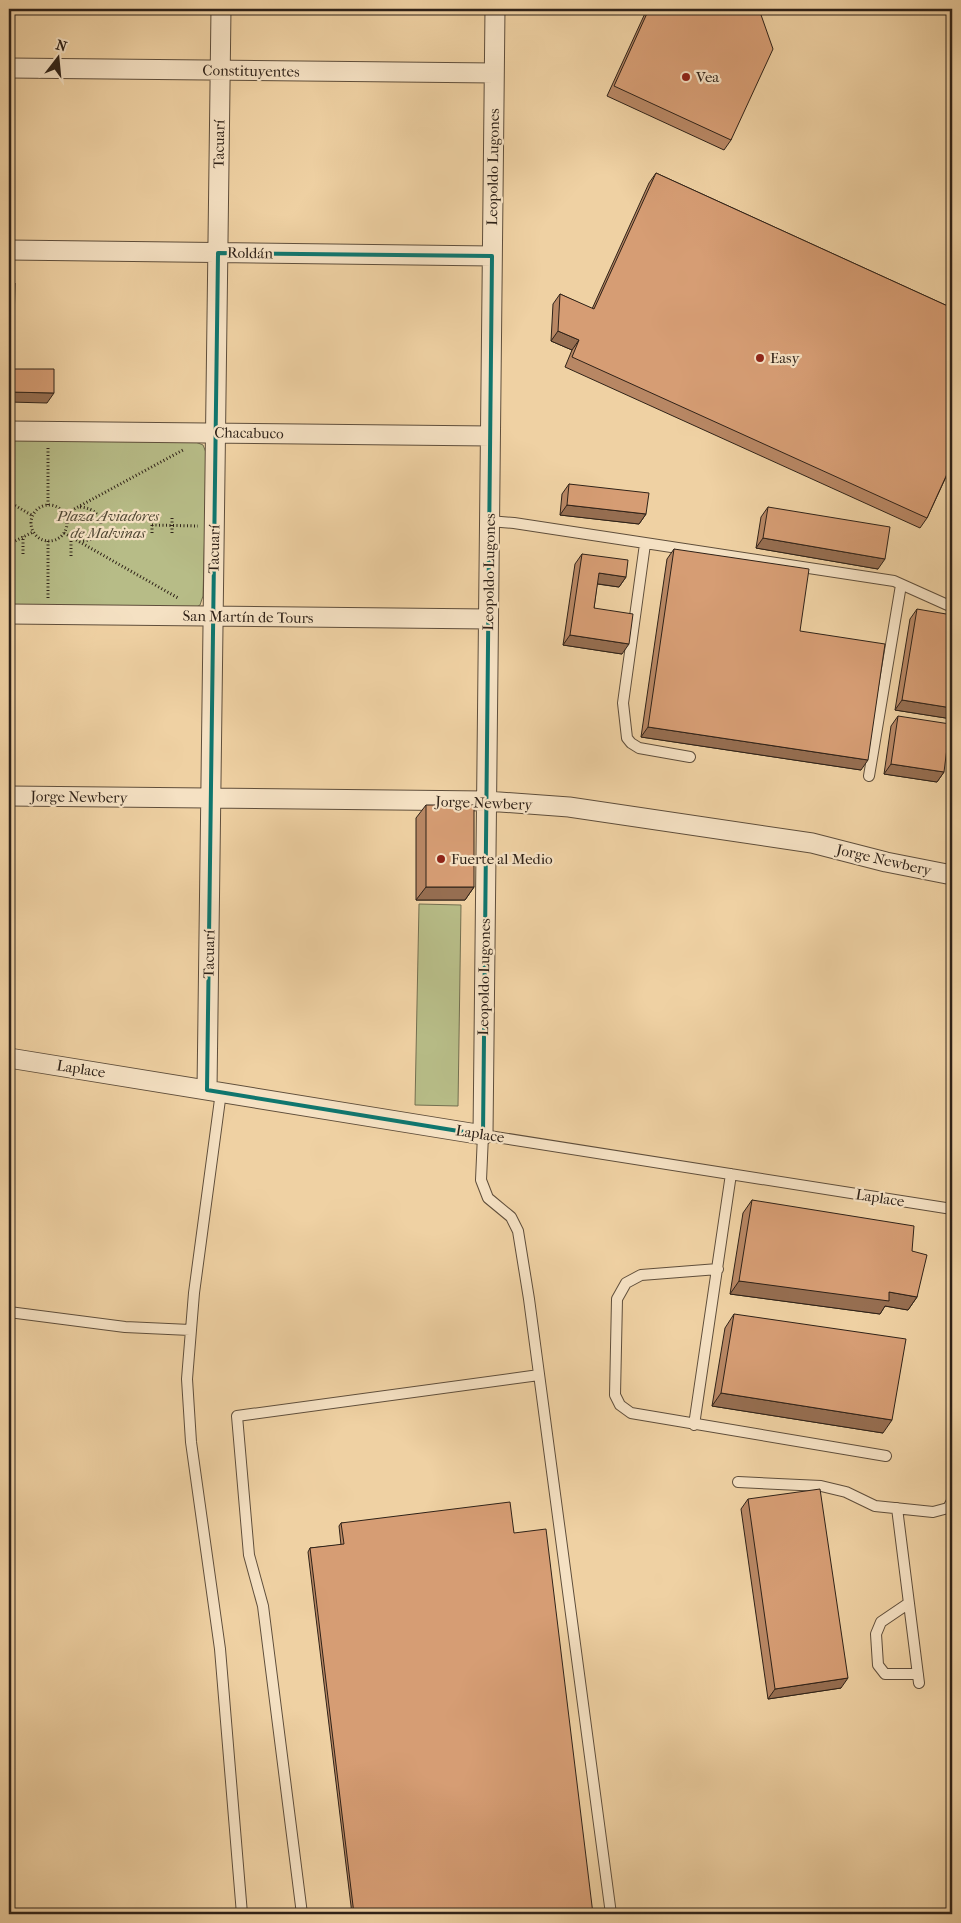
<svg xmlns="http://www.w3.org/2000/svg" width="961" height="1923" font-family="'IM FELL French Canon',serif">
  <rect width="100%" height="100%" fill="#efd1a3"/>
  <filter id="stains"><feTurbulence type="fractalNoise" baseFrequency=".004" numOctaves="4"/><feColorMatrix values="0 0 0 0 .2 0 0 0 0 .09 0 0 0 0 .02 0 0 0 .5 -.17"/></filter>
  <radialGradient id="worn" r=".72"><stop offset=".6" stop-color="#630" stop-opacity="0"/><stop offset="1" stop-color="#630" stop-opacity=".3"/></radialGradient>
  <path fill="#b7bc87" stroke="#736f50" d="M9 440 193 441 203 445 207 455 203 596 200 605 193 609 9 606Z
    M419 904 461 905 458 1106 415 1105Z"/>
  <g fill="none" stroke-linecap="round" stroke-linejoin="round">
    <defs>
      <path id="lane" d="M489 521 514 523 894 581 952 607
        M645 544 623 703 627 738 631 743 639 748 690 757
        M869 776 901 585
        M221 1092 194 1293 187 1379 191 1442 220 1649 242 1914
        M718 1269 641 1275 626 1283 617 1299 615 1395 620 1405 631 1413 886 1456
        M9 1312 125 1327 190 1330
        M694 1425 731 1174
        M738 1482 821 1486 846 1492 875 1506 933 1512 948 1508 952 1501
        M897 1508 919 1683
        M909 1603 881 1622 876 1634 878 1665 885 1674H918
        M302 1914 263 1606 249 1555 237 1416 539 1375
        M611 1914 529 1299 518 1231 511 1217 488 1198 481 1180 483 1135 952 1209"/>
      <path id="street" d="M9 68 494 73
        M9 250 492 256
        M9 431 490 436
        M9 614 488 619
        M9 796 486 801 569 807 812 843 886 862 952 875
        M9 1058 483 1135 495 9
        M207 1090 221 9"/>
    </defs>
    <use href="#lane" stroke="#5f4e3b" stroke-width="12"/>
    <use href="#street" stroke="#5f4e3b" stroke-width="21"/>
    <path stroke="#2f2218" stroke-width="3" stroke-dasharray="1 2.5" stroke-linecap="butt" d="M9 502 33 516
      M48 505V447
      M31 523a18 18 0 1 1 36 0a18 18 0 1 1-36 0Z
      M80 507C109 509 107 542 80 541
      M65 514 183 450
      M152 525 198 526
      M64 533 178 598
      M152 533V516
      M172 533V517
      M9 544 33 532
      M23 554V536
      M71 556V537
      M48 598V541"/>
    <use href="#lane" stroke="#f5e1c3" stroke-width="10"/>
    <use href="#street" stroke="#f5e1c3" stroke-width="19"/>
  </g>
  <path fill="#b88764" stroke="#2f2218" d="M647 9H754L731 140 724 150 607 96Z
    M656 173 952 308V464L927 518 920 528 565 367 572 350 551 341 553 304 560 294 592 309 649 183Z
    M569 484 646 514 639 524 560 515 562 494Z
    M768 507 878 569 756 548 761 517Z
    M674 549 800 631 861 770 641 737 667 559Z
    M582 554 626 577 619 587 597 584 594 608 622 654 563 645 575 564Z
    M917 609 952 719 895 710 910 619Z
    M898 716 944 772 937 782 884 774 891 726Z
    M426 805 474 887 465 900H416V818Z
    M752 1200 912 1251 917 1297 908 1310 885 1306 880 1314 730 1294 743 1213Z
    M734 1314 883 1433 712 1406 725 1328Z
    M748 1499 841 1688 768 1699 741 1509Z
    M341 1523 514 1533 593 1914H352L308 1552 310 1548 341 1545 339 1526Z"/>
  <path fill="#966e51" stroke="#2f2218" d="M558 331 579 340 572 350 551 341Z
    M9 392 54 393 47 403 9 402Z
    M567 505 646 514 639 524 560 515Z
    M763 538 885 559 878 569 756 548Z
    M599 573 626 577 619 587 592 583Z
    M570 635 629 644 622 654 563 645Z
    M902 700 952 708V719L895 710Z
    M648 727 868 760 861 770 641 737Z
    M891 764 944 772 937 782 884 774Z
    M426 887H474L465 900H416Z
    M739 1281 889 1292 917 1297 908 1310 885 1306 880 1314 730 1294Z
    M721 1393 892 1420 883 1433 712 1406Z
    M848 1678 841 1688 768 1699 775 1689Z"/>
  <path fill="#d69d74" stroke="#2f2218" d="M649 9H754L760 12 773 49 731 140 614 86Z
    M656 173 952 308V463L927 518 572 357 579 340 558 331 560 294 594 309Z
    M9 282 15 283 13 369H54V393L9 392Z
    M569 484 649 493 646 514 567 505Z
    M768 507 890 527 885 559 763 538Z
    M674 549 809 569 800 631 885 644 868 760 648 727Z
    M582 554 628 560 626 577 599 573 594 608 633 614 629 644 570 635Z
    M917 609 952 615V708L902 700Z
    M898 716 950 724 944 772 891 764Z
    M426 805H474V887H426Z
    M752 1200 914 1226 912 1251 927 1255 917 1297 889 1292V1301L739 1281Z
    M734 1314 906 1339 892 1420 721 1393Z
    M820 1489 848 1678 775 1689 748 1499Z
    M510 1502 514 1533 546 1529 593 1914H354L310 1548 344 1544 341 1523Z"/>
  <path fill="none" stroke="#0f766e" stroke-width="4" stroke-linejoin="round" d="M218 253 492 256 483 1135 207 1090Z"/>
  <g fill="#8f2418" stroke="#f5e1c3" stroke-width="2">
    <circle cx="686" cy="77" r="5"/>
    <circle cx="760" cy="358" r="5"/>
    <circle cx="441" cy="859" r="5"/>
  </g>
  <g text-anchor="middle" stroke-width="4.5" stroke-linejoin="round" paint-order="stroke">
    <g font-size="15" fill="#2f2218" stroke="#f5e1c3">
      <text transform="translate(251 71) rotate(1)" y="5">Constituyentes</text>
      <text transform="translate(219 144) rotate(-89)" y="5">Tacuarí</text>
      <text transform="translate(493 167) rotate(-89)" y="5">Leopoldo Lugones</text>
      <text transform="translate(250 253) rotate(1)" y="5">Roldán</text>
      <text transform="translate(249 433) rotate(1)" y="5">Chacabuco</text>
      <text transform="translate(214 549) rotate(-89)" y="5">Tacuarí</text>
      <text transform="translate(489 572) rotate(-89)" y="5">Leopoldo Lugones</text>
      <text transform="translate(248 617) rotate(1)" y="5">San Martín de Tours</text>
      <text transform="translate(79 797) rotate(1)" y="5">Jorge Newbery</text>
      <text transform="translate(484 803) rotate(2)" y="5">Jorge Newbery</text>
      <text transform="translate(884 860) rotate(13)" y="5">Jorge Newbery</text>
      <text transform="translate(209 954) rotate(-89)" y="5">Tacuarí</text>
      <text transform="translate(484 977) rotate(-89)" y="5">Leopoldo Lugones</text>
      <text transform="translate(81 1069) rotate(9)" y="5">Laplace</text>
      <text transform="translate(480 1134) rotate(9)" y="5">Laplace</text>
      <text transform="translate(880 1198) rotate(9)" y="5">Laplace</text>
    </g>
    <g font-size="15" fill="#2f2218" stroke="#f5e1c3" text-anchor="start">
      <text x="696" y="82">Vea</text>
      <text x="770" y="363">Easy</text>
      <text x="451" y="864">Fuerte al Medio</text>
    </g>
    <g font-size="15" font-style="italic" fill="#514834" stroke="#f5e1c3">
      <text x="108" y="521">Plaza Aviadores<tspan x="108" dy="17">de Malvinas</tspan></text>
    </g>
  </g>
  <rect width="961" height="1923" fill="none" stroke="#efd1a3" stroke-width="30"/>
  <rect x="10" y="10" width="941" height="1903" fill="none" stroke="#2f2218" stroke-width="2.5"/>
  <rect x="15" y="15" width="931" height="1893" fill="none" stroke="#2f2218"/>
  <g transform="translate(58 58) rotate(16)" stroke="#f5e1c3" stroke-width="4" paint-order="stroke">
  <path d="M0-4L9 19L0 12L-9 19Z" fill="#2f2218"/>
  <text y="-8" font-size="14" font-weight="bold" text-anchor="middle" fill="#2f2218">N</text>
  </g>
  <rect width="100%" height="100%" filter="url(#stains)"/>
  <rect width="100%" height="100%" fill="url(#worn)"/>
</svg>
